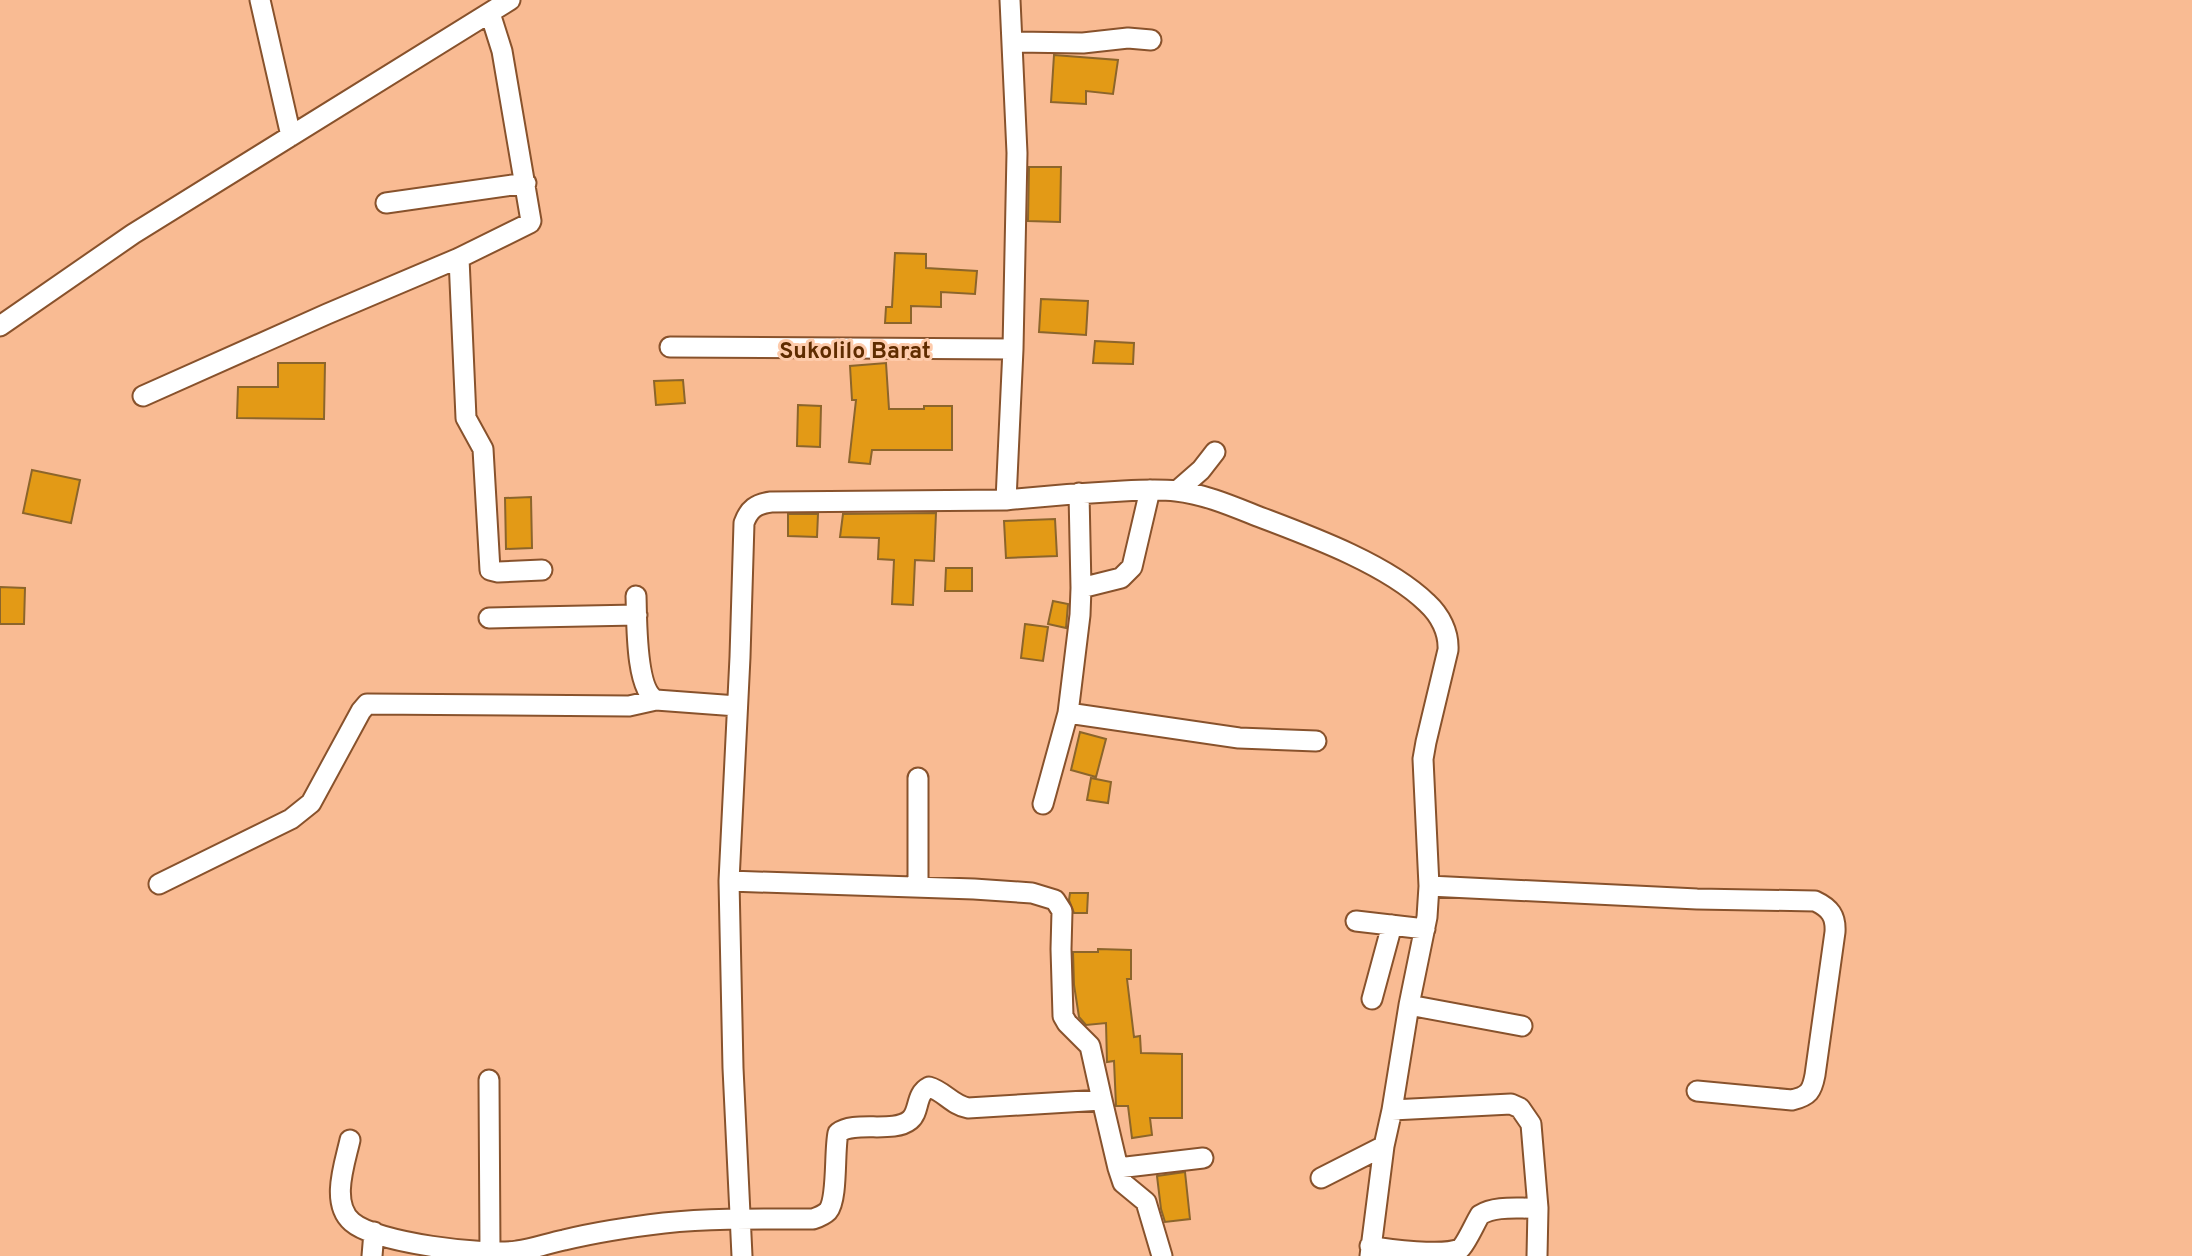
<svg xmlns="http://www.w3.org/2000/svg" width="2192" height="1256" font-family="Overpass,sans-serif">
  <rect width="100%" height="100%" fill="#f9bb93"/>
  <path fill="#e39a16" stroke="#8c652b" stroke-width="2" d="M1054 55 1118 60 1113 94 1086 91V104L1051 102Z
    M1029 167H1061L1060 222 1028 221Z
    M895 253 926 254V268L977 271 975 294 941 292V307L911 306V323H885L886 307H892Z
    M1041 299 1088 301 1086 335 1039 332Z
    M1095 341 1134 343 1133 364 1093 363Z
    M278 363H325L324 419 237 418 238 387H278Z
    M886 363 889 409H924V406H952V450H872L870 464 849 462 856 400H852L850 366Z
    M683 380 685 403 656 405 654 381Z
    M798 405 821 406 820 447 797 446Z
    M32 470 80 480 71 523 23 513Z
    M531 497 532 548 506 549 505 498Z
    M936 513 934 561 915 560 913 605 892 604 894 560 878 559 879 538 840 537 843 514Z
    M788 514H818L817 537 788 536Z
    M1055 519 1057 556 1006 558 1004 521Z
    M946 568H972V591H945Z
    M0 587 25 588 24 624H0Z
    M1053 601 1068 604 1066 628 1048 624Z
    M1025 624 1048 627 1043 661 1021 658Z
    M1080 732 1106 739 1096 777 1071 770Z
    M1091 778 1111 782 1108 803 1087 800Z
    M1070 893H1088L1087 913H1074L1069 900Z
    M1098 949 1131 950V979H1127L1134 1037 1140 1036 1141 1053 1182 1054V1118H1150L1152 1135 1132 1138 1128 1106H1116L1114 1061 1107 1062 1106 1023 1086 1025 1079 1017 1074 985 1073 952H1098Z
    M1185 1172 1190 1219 1165 1222 1161 1209 1157 1176Z"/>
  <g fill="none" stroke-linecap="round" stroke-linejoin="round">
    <defs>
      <path id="street" d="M260 0 291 136
        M1010 0 1017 153 1013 349 1006 500C1045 496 1084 493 1123 491 1141 490 1159 489 1176 491 1204 494 1232 506 1257 516 1310 536 1387 564 1427 603 1440 615 1449 632 1448 650L1426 742 1423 759 1429 886 1427 917 1409 1005 1392 1110 1384 1146 1370 1256
        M1012 42 1083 43 1128 38 1151 40
        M386 203 526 183
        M459 258 466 418 483 449 490 570 498 572 542 570
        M0 326 133 234 510 0
        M670 347 1013 349
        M143 396 327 314 459 258 530 223 531 221 502 51 490 13
        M1177 491 1201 470 1215 452
        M1081 588 1121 578 1132 567 1150 490
        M636 596C637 619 635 689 656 700L737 706
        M489 618 637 615
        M1068 713 1239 738 1316 741
        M1043 804 1068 713 1080 615 1081 588 1079 493
        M159 884 291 819 311 803 361 711 367 704 629 706 656 700
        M918 886V778
        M1429 886 1697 899 1815 901C1830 908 1836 916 1835 932L1815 1075C1812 1091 1809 1096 1792 1100L1697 1091
        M1356 921 1425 929
        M1372 999 1392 925
        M1409 1005 1522 1026
        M489 1080 490 1252
        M1102 1100 1118 1168 1123 1183 1146 1202 1162 1256
        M1392 1110 1511 1104 1520 1108 1531 1124 1538 1208 1537 1256
        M350 1140C345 1163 330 1203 352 1222 376 1243 485 1256 517 1251 533 1249 549 1243 564 1240 597 1232 630 1227 664 1223 714 1218 763 1219 813 1219 819 1217 824 1215 828 1211 838 1199 834 1151 838 1133 855 1120 893 1134 910 1120 920 1112 915 1094 929 1087 944 1091 952 1105 968 1108L1102 1100 1090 1046 1067 1023 1063 1016 1061 949 1062 911 1055 900 1032 893 974 889 729 881
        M1118 1168 1203 1158
        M1321 1178 1384 1146
        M1370 1246C1390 1250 1443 1256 1460 1249 1466 1244 1475 1223 1480 1215 1496 1205 1520 1209 1538 1208
        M372 1256 374 1232
        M742 1256 733 1068 729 881 740 657 744 523C749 509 756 504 771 502L1006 500"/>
    </defs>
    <use href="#street" stroke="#88522c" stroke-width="23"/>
    <use href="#street" stroke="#fff" stroke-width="19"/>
  </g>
  <g text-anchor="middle" stroke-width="6" stroke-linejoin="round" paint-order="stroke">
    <g font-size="23" font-weight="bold" fill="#5f2c00" stroke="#fecbab">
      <text x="855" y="358">Sukolilo Barat</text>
    </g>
  </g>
</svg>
